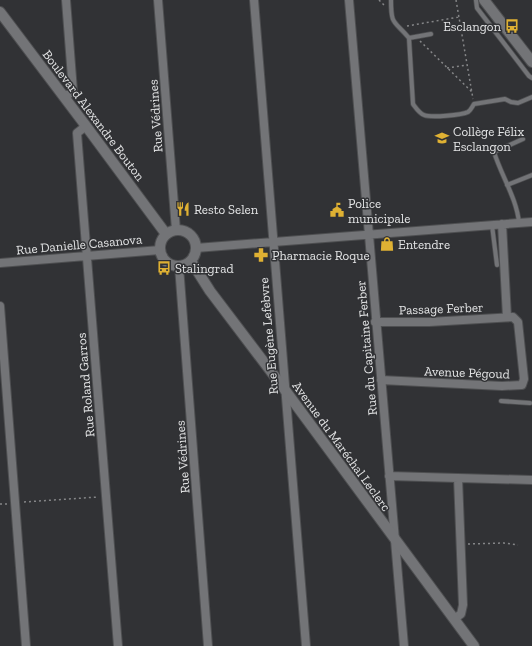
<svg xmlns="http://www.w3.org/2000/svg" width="532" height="646" font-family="'Zilla Slab',serif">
  <rect width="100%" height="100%" fill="#313235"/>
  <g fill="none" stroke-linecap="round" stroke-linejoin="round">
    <defs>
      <path id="lane" d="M391 0C391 26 394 20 409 38L413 104C416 108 419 113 424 115 431 118 462 115 468 112 471 110 472 107 474 104L505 99 511 102 518 103 532 97
        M476 0 477 8 529 76 532 78
        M409 38 431 34
        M507 185 532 175
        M519 223C517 199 501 175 494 152L523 139
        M492 225 497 265
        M501 401 530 403"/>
      <path id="street" d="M158 0 176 230
        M254 0 306 646
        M349 0 404 646
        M65 97 73 91 66 0
        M86 126 77 133 118 646
        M502 224 507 317
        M196 248 532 222
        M0 263 160 250
        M179 266 208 646
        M0 306 26 646
        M375 322H429L513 317 518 322 524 379 522 385 502 386 381 380
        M389 476 532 480
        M454 619 461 614 463 605 458 478"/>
      <path id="secondary" d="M484 0 532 62
        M0 12 86 126 166 234
        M160 248a18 18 0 1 1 36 0a18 18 0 1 1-36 0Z
        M191 261 210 291 285 390 474 646"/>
    </defs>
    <use href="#lane" stroke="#4e4f51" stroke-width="5.5"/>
    <use href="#street" stroke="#4e4f51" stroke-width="10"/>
    <use href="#secondary" stroke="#4e4f51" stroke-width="12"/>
    <path stroke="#858688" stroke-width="1.5" stroke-dasharray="2 3" stroke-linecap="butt" d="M379 0 385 6
      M456 0 473 99
      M407 26 459 17
      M420 41 472 92
      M447 68 467 65
      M24 502 98 497
      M0 504H8
      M468 544 504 543 518 545"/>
    <use href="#lane" stroke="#737477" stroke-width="4"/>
    <use href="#street" stroke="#737477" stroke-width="8"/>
    <use href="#secondary" stroke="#737477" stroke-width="10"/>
  </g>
  <defs>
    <symbol id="bus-bare" viewBox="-9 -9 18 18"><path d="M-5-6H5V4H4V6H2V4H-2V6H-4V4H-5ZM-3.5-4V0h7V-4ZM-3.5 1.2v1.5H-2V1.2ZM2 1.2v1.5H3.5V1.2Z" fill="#dfb133" stroke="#313235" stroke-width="2.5" paint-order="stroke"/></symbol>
    <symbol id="school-bare" viewBox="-9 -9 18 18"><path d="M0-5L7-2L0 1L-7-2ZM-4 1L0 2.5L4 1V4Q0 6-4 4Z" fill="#dfb133" stroke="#313235" stroke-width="2.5" paint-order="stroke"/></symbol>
    <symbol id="restaurant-bare" viewBox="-9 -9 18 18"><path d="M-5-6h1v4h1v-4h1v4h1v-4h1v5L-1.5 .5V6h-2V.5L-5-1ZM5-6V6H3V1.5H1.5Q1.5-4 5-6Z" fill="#dfb133" stroke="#313235" stroke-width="2.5" paint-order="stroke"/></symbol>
    <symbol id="civic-bare" viewBox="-9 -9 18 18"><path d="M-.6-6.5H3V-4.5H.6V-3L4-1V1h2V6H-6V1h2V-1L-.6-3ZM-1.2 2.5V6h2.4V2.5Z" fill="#dfb133" stroke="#313235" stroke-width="2.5" paint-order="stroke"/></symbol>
    <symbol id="shop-bare" viewBox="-9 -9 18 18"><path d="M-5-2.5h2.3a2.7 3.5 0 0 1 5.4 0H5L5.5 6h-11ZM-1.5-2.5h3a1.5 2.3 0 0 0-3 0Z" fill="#dfb133" stroke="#313235" stroke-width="2.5" paint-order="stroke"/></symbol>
    <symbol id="pharmacy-bare" viewBox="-9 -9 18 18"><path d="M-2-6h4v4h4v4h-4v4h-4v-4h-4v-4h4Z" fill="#dfb133" stroke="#313235" stroke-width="2.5" paint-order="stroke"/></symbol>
  </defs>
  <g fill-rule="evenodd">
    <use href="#bus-bare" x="502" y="16" width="20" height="20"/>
    <use href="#school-bare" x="432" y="128" width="20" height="20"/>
    <use href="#restaurant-bare" x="173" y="199" width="20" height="20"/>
    <use href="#civic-bare" x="327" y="200" width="20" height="20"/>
    <use href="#shop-bare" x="377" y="234" width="20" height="20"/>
    <use href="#pharmacy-bare" x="251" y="245" width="20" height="20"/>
    <use href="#bus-bare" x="154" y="258" width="20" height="20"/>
  </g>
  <g text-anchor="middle" stroke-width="3" stroke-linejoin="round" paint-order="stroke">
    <g font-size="13" fill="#e4e5e6" stroke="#313235" text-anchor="start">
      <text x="501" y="31" text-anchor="end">Esclangon</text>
      <text x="453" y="136">Collège Félix<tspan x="453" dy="15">Esclangon</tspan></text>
      <text x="348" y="208">Police<tspan x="348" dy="15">municipale</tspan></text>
      <text x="194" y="214">Resto Selen</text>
      <text x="398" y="249">Entendre</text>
      <text x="272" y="260">Pharmacie Roque</text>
      <text x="175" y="273">Stalingrad</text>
    </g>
    <g font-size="13" fill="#e4e5e6" stroke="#313235">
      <text transform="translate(94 115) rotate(53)" y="5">Boulevard Alexandre Bouton</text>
      <text transform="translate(155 116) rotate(-94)" y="5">Rue Védrines</text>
      <text transform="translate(79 244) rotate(-5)" y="5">Rue Danielle Casanova</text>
      <text transform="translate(441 308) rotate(-2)" y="5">Passage Ferber</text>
      <text transform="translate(268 336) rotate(-95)" y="5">Rue Eugène Lefebvre</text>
      <text transform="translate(366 348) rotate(-95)" y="5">Rue du Capitaine Ferber</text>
      <text transform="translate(467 372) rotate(2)" y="5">Avenue Pégoud</text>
      <text transform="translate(85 385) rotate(-95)" y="5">Rue Roland Garros</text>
      <text transform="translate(342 446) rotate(54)" y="5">Avenue du Maréchal Leclerc</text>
      <text transform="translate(182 457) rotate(-94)" y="5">Rue Védrines</text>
    </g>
  </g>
</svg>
